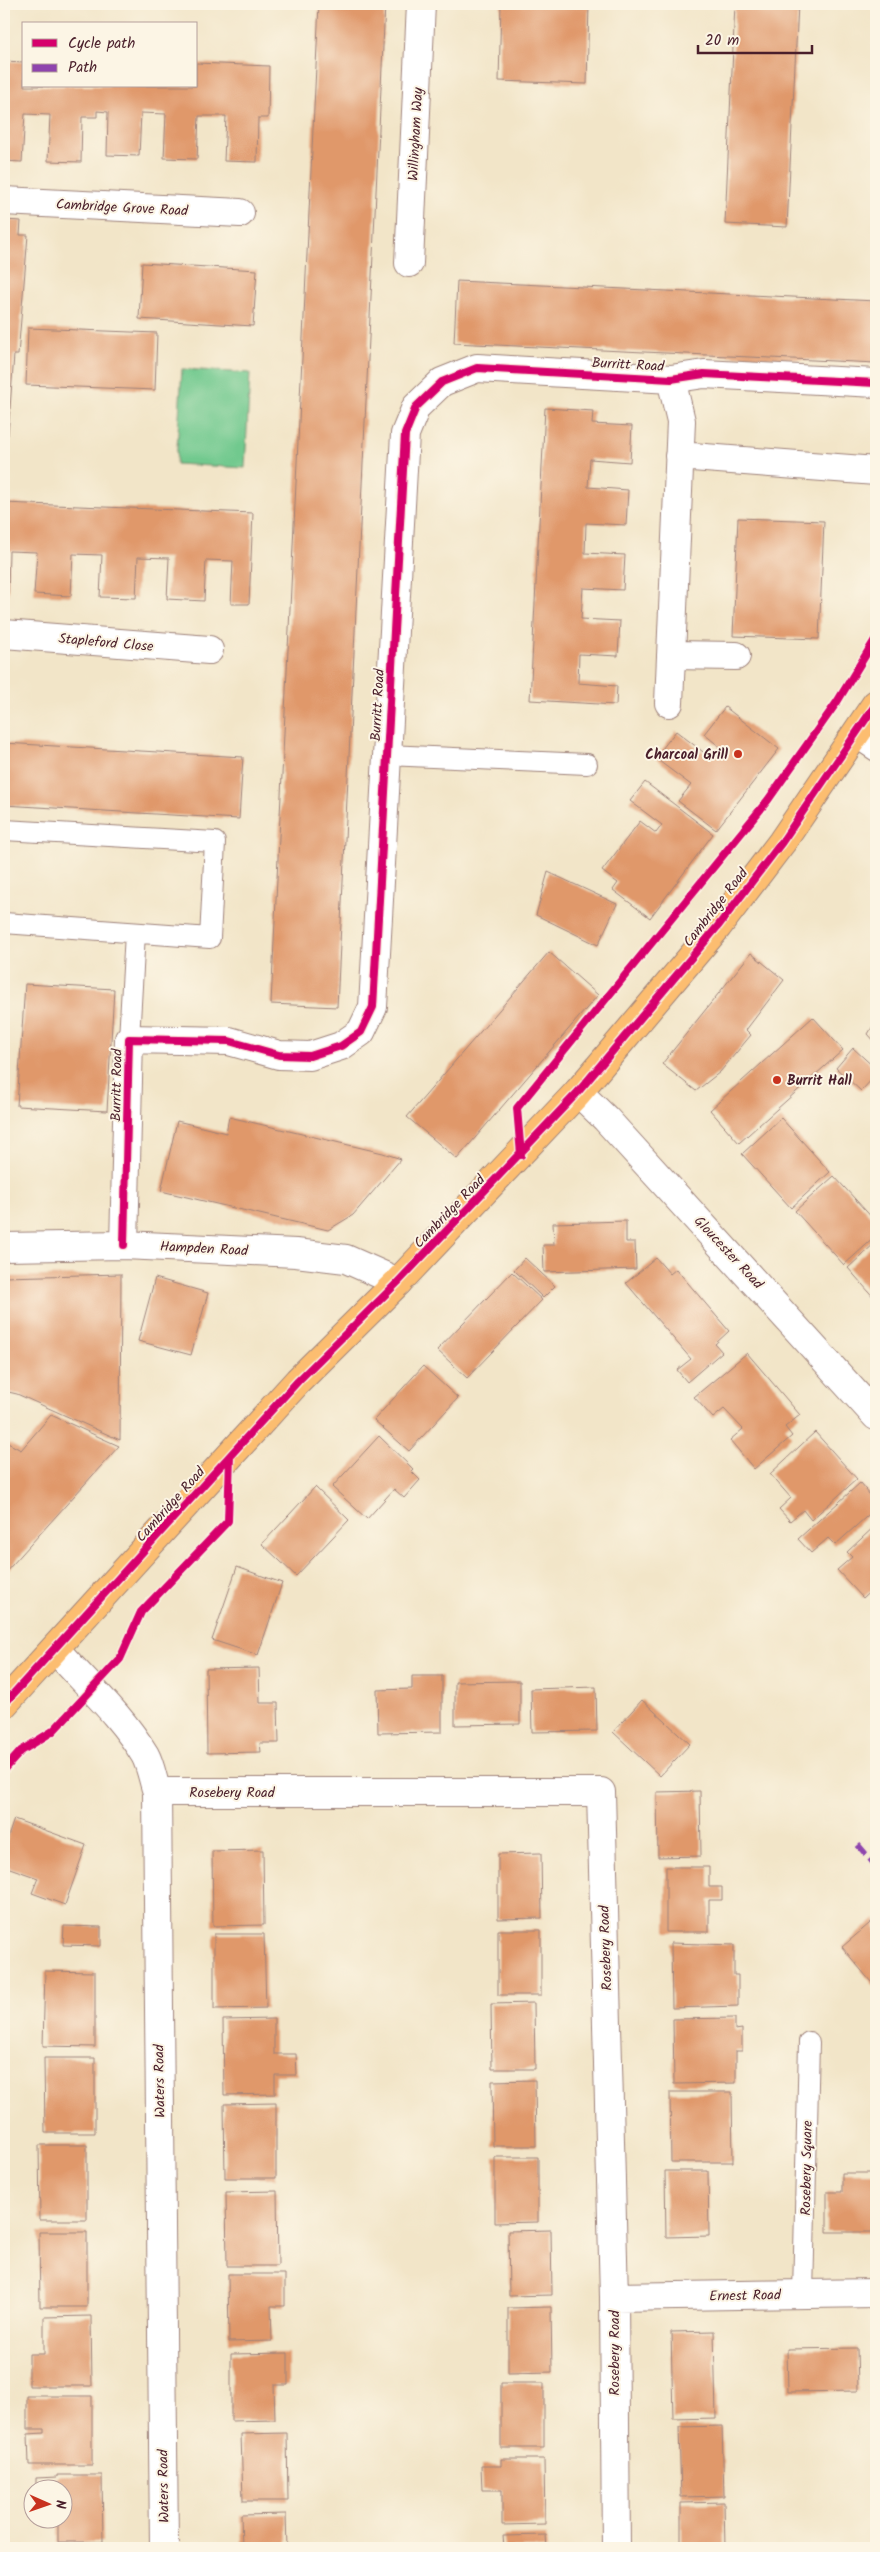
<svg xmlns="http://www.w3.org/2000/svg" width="880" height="2552" font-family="Kalam,sans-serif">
  <rect width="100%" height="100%" fill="#fcf5e5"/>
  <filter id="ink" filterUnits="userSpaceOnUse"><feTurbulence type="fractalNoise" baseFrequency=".02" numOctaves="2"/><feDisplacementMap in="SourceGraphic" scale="10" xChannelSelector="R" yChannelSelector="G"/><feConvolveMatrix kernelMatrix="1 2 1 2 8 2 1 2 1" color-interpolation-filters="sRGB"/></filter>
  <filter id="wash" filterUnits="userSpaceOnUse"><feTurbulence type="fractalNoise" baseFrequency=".0096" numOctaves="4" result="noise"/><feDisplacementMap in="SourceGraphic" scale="20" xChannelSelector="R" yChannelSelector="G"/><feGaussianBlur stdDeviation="1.12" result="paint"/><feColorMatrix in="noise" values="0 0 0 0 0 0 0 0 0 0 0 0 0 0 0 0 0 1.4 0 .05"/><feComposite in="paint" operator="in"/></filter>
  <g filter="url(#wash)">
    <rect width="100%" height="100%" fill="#f2e5c8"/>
    <path fill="#71c98e" stroke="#5e745c" d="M182 369 250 373 245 468 176 464Z"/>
    <g id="blocks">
      <path fill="#e0986b" d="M319 4H385L337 1007 271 1004Z
        M501 4H589L587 84 499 81Z
        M735 4H798L787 227 725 224Z
        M4 61 24 62V86H196V63L269 66 268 118H258L257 162 224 161 226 116H199L197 159 164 158 166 114 141 113 139 156 107 155 108 112 97 111V117H82L81 162 48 161 50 115 25 114 22 162 4 161Z
        M4 220 21 221 20 235H28L18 355H14L8 435 4 434Z
        M142 263 257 270 253 326 139 319Z
        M457 281 876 301V363L454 343Z
        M28 328 157 333 155 390 26 385Z
        M545 408 593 411 592 424 632 426 630 462 590 459 588 487 628 490 626 525 586 523 585 553 625 555 623 590 583 588 581 619 620 621 618 656 579 654 578 683 617 686 616 705 530 700Z
        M4 503 253 513 249 604H231L233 561 206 560 204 601 167 599 169 558 138 557 136 598 100 597 102 555 73 554 71 596 34 594 37 552 9 551 8 594H4Z
        M738 518 824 521 819 639 733 636Z
        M725 707 779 749 716 830 678 801 691 785 655 758 676 731 711 758 720 747 704 734Z
        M4 743 243 757 239 819 4 805Z
        M645 782 713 834 650 918 613 890 618 883 602 871 640 821 656 833 662 825 630 801Z
        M548 872 617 904 598 945 536 915Z
        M549 952 598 995 457 1159 407 1117Z
        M751 953 784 980 746 1030 751 1035 720 1072 696 1091 662 1064Z
        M25 984 114 989 107 1111 17 1106Z
        M813 1017 843 1050 739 1143 710 1110Z
        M876 1021V1043L868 1034Z
        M853 1048 876 1069V1075L861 1091 836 1068Z
        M229 1117 383 1153 401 1159 353 1215 328 1230 161 1191 177 1121 226 1133Z
        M781 1118 830 1172 791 1208 742 1154Z
        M834 1176 876 1222V1236L844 1265 795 1211Z
        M626 1221V1242H635L636 1269 544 1272 543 1245H554L553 1223Z
        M876 1242V1300L848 1268Z
        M525 1258 555 1286 543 1298 514 1270Z
        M656 1258 670 1274 676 1269 729 1331 715 1344 722 1352 687 1382 677 1370 691 1359 626 1283Z
        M512 1272 542 1300 467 1378 437 1350Z
        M121 1274 120 1440 17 1394 4 1391V1277Z
        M155 1278 208 1293 191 1355 138 1341Z
        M747 1353 800 1415 785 1427 792 1436 754 1469 730 1440 743 1429 724 1409 713 1418 694 1397Z
        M423 1366 458 1398 409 1451 374 1420Z
        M51 1415 119 1446 4 1574V1441L21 1450Z
        M815 1432 857 1479 811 1520 803 1510 790 1521 779 1509 791 1498 770 1474Z
        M379 1436 413 1469 411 1471 420 1480 404 1498 394 1489 367 1519 332 1487Z
        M860 1483 876 1502V1508L835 1545 828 1538 811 1553 798 1539Z
        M315 1487 349 1520 296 1576 262 1544Z
        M876 1525V1586L863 1598 837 1570 852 1557 847 1552Z
        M237 1567 282 1583 258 1655 212 1640Z
        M259 1668 260 1703H278L279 1743H260L261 1752 207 1753 206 1669Z
        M412 1676H442V1732L378 1733 377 1690 412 1689Z
        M520 1681V1724L455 1725V1682Z
        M596 1687 597 1731 532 1732 531 1689Z
        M642 1700 690 1744 660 1776 613 1732Z
        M700 1791 701 1856 658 1857 657 1792Z
        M14 1819 86 1845 65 1905 32 1893 38 1878 4 1866V1849Z
        M263 1850 264 1925 213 1926 212 1851Z
        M541 1853 542 1918 498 1919V1854Z
        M666 1867H709V1887H722V1900H709V1932H666Z
        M876 1918V1988L842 1947Z
        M64 1926 101 1927V1946L63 1945Z
        M498 1930H541V1995H498Z
        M214 1934H264L266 2008 214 2009Z
        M671 1943 734 1945V1975H738V2006L672 2008Z
        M45 1971 95 1972V2047L43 2046Z
        M534 2003 535 2069H492L491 2004Z
        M735 2018V2030L742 2029V2051H736V2083L674 2084 673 2019Z
        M274 2019V2054H296L297 2075H275V2094L224 2095 223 2020Z
        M44 2058H95V2133H45Z
        M535 2080 536 2146H493L492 2081Z
        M670 2092H732L733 2162H671Z
        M276 2103V2178H225L224 2104Z
        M39 2145H87V2220H40Z
        M495 2157H538V2222L495 2223Z
        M665 2171H708L709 2236 666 2237Z
        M842 2173H876V2232H827V2192H842Z
        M277 2191 278 2266H227L226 2192Z
        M551 2230 552 2295 509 2296 508 2231Z
        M39 2232H87V2307H40Z
        M228 2274H285V2306H271L272 2341 229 2342Z
        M551 2307 552 2372 508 2373V2308Z
        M91 2316 92 2386H29V2354H44V2317Z
        M714 2331 716 2418 673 2419 671 2332Z
        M857 2348 858 2391 788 2392 787 2349Z
        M288 2353V2385H274L275 2420 231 2421V2354Z
        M501 2383H544V2448H501Z
        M27 2396H92V2465H29L28 2434 44 2433V2429H27Z
        M722 2426 724 2496 681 2497 679 2427Z
        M287 2433 288 2501H243L241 2434Z
        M501 2459H544L545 2524 502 2525V2490H482L481 2466H501Z
        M57 2475H102L103 2542H58V2520H62V2490H36V2478L57 2477Z
        M724 2502 725 2548H681V2503Z
        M286 2514 287 2548H242L241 2515Z
        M546 2535 547 2548H504L503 2536Z"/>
    </g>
  </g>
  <g filter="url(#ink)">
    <use href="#blocks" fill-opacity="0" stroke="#9e827a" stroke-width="1"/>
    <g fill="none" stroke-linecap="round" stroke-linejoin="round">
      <defs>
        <path id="service" d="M855 737 876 751
          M387 755 587 764
          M4 830 215 842 210 938 4 923
          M129 1039 135 933
          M803 2294 809 2042"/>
        <path id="minor" d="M4 201 240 213
          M409 263 421 4
          M679 456 876 471
          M4 634 209 650
          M671 655 736 656
          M669 703 681 421 671 379
          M124 1245 129 1039 229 1041 279 1055 310 1056 341 1046 361 1032 373 1007 405 434 416 407 442 382 477 368 671 379 704 374 876 383
          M4 1247 124 1245 296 1253 346 1259 398 1282
          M55 1649C86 1684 121 1715 145 1755 151 1766 153 1781 157 1792L164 2548
          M157 1792H601L614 2297 616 2548
          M614 2297 876 2293"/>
        <path id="tertiary" d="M578 1092 606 1119 876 1416"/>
        <path id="primary" d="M4 1704 298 1381 398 1282 578 1092 718 926 782 842 876 704"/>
      </defs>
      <use href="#service" stroke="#9e827a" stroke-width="22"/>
      <use href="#minor" stroke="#9e827a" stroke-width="30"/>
      <use href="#tertiary" stroke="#9e827a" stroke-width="30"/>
      <use href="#primary" stroke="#9e827a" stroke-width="30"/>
      <use href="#service" stroke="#fff" stroke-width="20"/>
      <use href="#minor" stroke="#fff" stroke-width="28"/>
      <use href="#tertiary" stroke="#fff" stroke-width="28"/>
      <use href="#primary" stroke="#fcbd6f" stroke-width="28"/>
      <path stroke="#8e44ad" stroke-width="6" stroke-dasharray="12 6" stroke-linecap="butt" d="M858 1845 876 1866"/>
      <defs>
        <path id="cycleway" d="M521 1155 517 1108 768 800 837 702 876 638
          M124 1245 129 1039 229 1041 279 1055 310 1056 341 1046 361 1032 373 1007 405 434 416 407 442 382 477 368 671 379 704 374 876 383
          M4 1704 298 1381 398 1282 578 1092 718 926 782 842 876 704
          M4 1770 21 1751 53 1731 120 1659 141 1612 228 1521 230 1456"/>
      </defs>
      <use href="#cycleway" stroke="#fcf5e5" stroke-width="11"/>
      <use href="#cycleway" stroke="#d6006c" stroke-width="8"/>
    </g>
  </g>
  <g fill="#c8321e" stroke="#fcf5e5" stroke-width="2">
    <circle cx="738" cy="754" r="5"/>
    <circle cx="777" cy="1080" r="5"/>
  </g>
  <g text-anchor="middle" stroke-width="4" stroke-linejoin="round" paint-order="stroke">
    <g font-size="14" fill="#4a1f2b" stroke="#fcf5e5">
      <text transform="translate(415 134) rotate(-87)" y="5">Willingham Way</text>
      <text transform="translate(122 207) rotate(3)" y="5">Cambridge Grove Road</text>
      <text transform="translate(628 364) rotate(3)" y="5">Burritt Road</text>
      <text transform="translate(106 642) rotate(5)" y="5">Stapleford Close</text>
      <text transform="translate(377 705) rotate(-87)" y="5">Burritt Road</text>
      <text transform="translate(715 907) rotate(-52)" y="5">Cambridge Road</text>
      <text transform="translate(116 1085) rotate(-89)" y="5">Burritt Road</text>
      <text transform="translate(449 1211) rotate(-46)" y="5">Cambridge Road</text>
      <text transform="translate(204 1248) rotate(3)" y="5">Hampden Road</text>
      <text transform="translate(729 1252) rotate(47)" y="5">Gloucester Road</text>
      <text transform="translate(170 1504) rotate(-48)" y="5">Cambridge Road</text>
      <text x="232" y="1797">Rosebery Road</text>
      <text transform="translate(605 1948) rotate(-92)" y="5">Rosebery Road</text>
      <text transform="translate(159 2081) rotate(-91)" y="5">Waters Road</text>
      <text transform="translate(806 2168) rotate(-89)" y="5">Rosebery Square</text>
      <text transform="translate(745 2295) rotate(-1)" y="5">Ernest Road</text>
      <text transform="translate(614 2353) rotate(-90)" y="5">Rosebery Road</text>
      <text transform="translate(163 2486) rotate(-91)" y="5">Waters Road</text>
    </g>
    <g font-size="14" font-weight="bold" fill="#4a1f2b" stroke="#fcf5e5" text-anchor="end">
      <text x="728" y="759">Charcoal Grill</text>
      <text x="787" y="1085" text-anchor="start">Burrit Hall</text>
    </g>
  </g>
  <rect width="880" height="2552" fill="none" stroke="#fcf5e5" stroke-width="20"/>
  <rect x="22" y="22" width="175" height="65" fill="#fcf5e5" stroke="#b59f9b"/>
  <rect x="32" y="39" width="25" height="8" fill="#d6006c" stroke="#b59f9b"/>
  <text x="68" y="48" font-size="15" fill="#4a1f2b">Cycle path</text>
  <rect x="32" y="64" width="25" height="8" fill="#8e44ad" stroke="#b59f9b"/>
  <text x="68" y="72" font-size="15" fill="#4a1f2b">Path</text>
  <g transform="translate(48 2504) rotate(92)"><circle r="24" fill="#fcf5e5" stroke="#b59f9b"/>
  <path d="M0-4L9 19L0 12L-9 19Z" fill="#c8321e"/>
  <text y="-8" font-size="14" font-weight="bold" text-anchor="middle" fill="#4a1f2b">N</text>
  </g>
  <path d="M698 45v8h114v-8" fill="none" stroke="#4a1f2b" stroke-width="2.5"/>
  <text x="705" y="45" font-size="15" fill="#4a1f2b" stroke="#fcf5e5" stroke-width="4" paint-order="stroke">20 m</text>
</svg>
